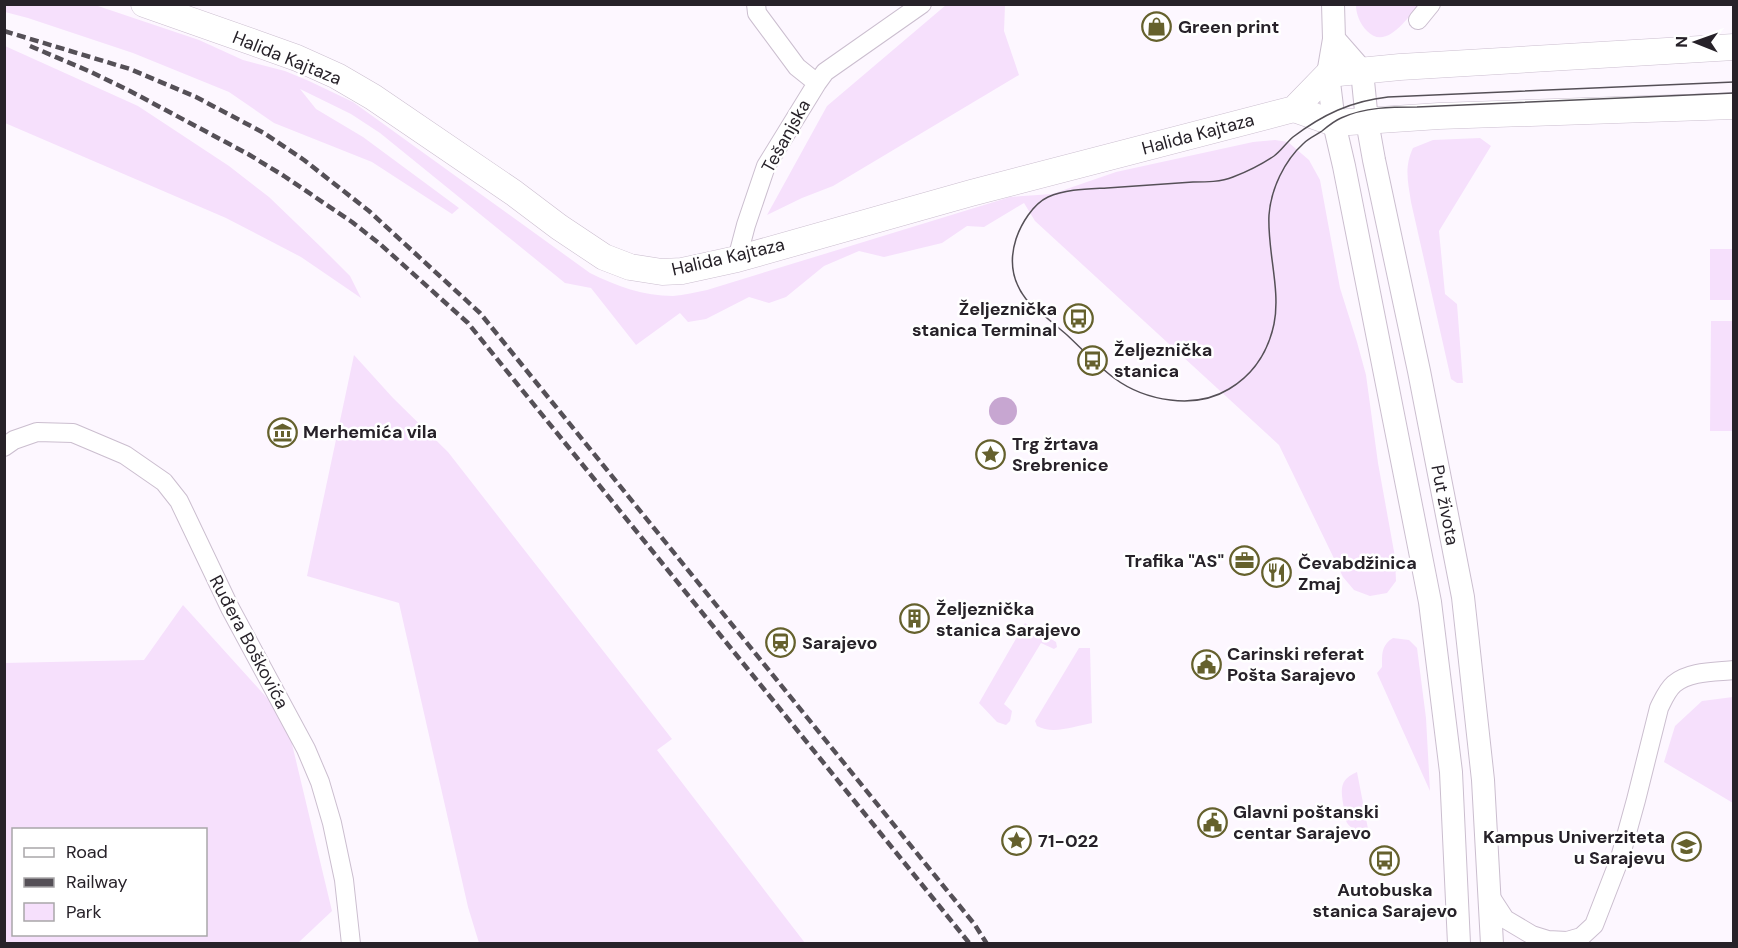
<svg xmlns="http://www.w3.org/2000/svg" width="1738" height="948" font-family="'DM Sans',sans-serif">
  <rect width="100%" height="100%" fill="#fdf7ff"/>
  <path fill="#f6e0fc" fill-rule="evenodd" d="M5 4 95 5 199 40 243 60 285 71 309 81 353 102 590 273C616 286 644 296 673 296 684 295 696 292 707 290L1010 197 1052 194 1116 172 1253 142 1275 140 1288 142 1309 160 1320 180 1340 288 1357 342 1366 375 1378 463 1395 557 1396 581 1387 593 1370 596 1354 590 1343 577 1279 445 1035 221 1024 203 984 227 967 226 942 243 884 257 859 251 824 266 786 297 769 303 749 297 706 319 688 322 680 313 636 345 591 288 565 283 380 133 351 114 300 89 316 109 363 137 459 208 452 214 372 162 274 123 229 92 133 53 28 18 5 12Z
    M946 5H1005L1004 31 1019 75 833 186 802 198 767 215 827 106Z
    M1356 5H1419C1407 18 1386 51 1367 31 1360 24 1356 14 1356 5Z
    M5 46 138 106 229 166 269 197 323 249 350 276 361 298 301 257 226 218 5 123Z
    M1480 138 1491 146 1439 231 1445 294 1457 304 1463 383H1457L1451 379 1411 202C1408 182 1404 167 1413 148L1433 140Z
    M1710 249H1733V300H1710Z
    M1711 321H1733V431H1710Z
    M354 355 393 398 448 452 672 739 657 750 805 943H479L468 907 399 603 307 576Z
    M183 605 286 719 332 911 298 943H5L4 663 144 660ZM14 830H206V934H14Z
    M1025 623 1056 642 1057 647 1054 649 1041 643 1004 704 1012 711 1010 721 1006 725 997 722 979 703Z
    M1393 638 1409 640 1417 648 1426 718 1430 791 1377 673 1382 667C1382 655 1381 645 1393 638Z
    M1079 648H1090L1092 723C1075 726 1053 735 1037 726L1035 721Z
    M1733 697H1734L1733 803 1664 762 1675 726 1702 701Z
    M1357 772 1369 834C1361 832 1352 830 1347 823 1345 819 1344 813 1344 809 1341 791 1338 780 1357 772Z"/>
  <path fill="#c7a6d1" d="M989 411a14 14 0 1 1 28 0a14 14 0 1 1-28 0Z"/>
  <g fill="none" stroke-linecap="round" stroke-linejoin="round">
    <defs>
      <path id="minor" d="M756 4 757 13 797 67 817 83
        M1418 20 1431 4
        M737 259 746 225 766 166 817 83 825 72 922 4
        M4 447 14 440 37 432 73 433 125 455 164 482 179 501 230 608 306 749 320 782 332 823 344 880 351 944
        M1490 896 1505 919 1532 935 1548 940 1567 941 1581 937 1594 925 1620 858 1636 800 1659 708C1663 700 1667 690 1674 684 1689 671 1715 672 1734 670"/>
      <path id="tertiary" d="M1333 4 1334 39 1328 74 1334 123 1344 166 1430 602 1451 772 1459 944
        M1334 39 1362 71 1367 121 1374 160 1419 371 1463 597 1483 780 1492 944"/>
      <path id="secondary" d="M144 4 255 43 297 58 337 76 373 97 514 193 559 227 604 257 630 267 662 272 682 271 737 259 971 193 1294 109 1328 74 1400 67 1734 47
        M1294 109 1334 123 1439 116 1734 106"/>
    </defs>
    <use href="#minor" stroke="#cbbecf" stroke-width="20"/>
    <use href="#tertiary" stroke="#cbbecf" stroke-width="24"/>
    <use href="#secondary" stroke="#cbbecf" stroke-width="27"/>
    <use href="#minor" stroke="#fff" stroke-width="18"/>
    <use href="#tertiary" stroke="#fff" stroke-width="22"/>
    <use href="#secondary" stroke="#fff" stroke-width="26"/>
    <path stroke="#555057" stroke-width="1.5" d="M1734 82 1388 97C1351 101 1322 115 1293 137 1286 143 1281 151 1274 156 1262 164 1246 172 1233 177 1221 182 1206 182 1193 182 1164 184 1135 186 1107 188 1088 189 1066 189 1048 197 1033 204 1021 224 1016 239 1009 261 1012 281 1026 299 1039 312 1053 323 1067 335 1082 349 1097 365 1114 378 1145 401 1195 410 1229 389 1254 374 1268 352 1274 324 1281 290 1267 250 1269 215 1271 189 1284 161 1304 143 1309 138 1316 135 1322 131 1328 126 1334 121 1341 118 1365 107 1391 107 1417 107L1734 93"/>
    <path stroke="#555057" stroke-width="4.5" stroke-dasharray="9 4.5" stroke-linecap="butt" d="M4 31 130 69 196 97 264 133 304 160 369 211 480 313 975 925 987 944
      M30 46 91 72 130 91 248 154 284 176 352 222 380 244 468 323 970 944"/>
  </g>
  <defs>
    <symbol id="shop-ring" viewBox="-11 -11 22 22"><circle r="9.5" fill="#fff" stroke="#65612d" stroke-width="1.5"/><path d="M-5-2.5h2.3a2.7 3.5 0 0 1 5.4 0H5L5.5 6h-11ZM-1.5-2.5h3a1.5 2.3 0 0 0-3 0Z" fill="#65612d"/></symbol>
    <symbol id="bus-ring" viewBox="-11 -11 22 22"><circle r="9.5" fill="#fff" stroke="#65612d" stroke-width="1.5"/><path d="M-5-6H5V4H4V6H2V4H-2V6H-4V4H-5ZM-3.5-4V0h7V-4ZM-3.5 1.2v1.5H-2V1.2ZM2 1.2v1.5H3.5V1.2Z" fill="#65612d"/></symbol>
    <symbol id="museum-ring" viewBox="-11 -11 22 22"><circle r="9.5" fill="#fff" stroke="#65612d" stroke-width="1.5"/><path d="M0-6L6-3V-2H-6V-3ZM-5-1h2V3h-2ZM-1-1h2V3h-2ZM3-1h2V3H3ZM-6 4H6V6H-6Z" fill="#65612d"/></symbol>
    <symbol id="sight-ring" viewBox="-11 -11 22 22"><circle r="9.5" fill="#fff" stroke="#65612d" stroke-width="1.5"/><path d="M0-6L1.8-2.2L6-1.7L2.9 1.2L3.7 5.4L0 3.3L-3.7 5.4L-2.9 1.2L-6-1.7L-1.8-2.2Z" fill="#65612d"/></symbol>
    <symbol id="office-ring" viewBox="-11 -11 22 22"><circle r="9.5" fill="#fff" stroke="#65612d" stroke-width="1.5"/><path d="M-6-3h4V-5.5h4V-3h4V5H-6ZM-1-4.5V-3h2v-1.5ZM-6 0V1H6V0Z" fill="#65612d"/></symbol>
    <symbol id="restaurant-ring" viewBox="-11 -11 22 22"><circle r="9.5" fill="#fff" stroke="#65612d" stroke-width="1.5"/><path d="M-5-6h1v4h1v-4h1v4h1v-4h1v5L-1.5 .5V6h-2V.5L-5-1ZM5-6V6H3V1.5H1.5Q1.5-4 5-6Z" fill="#65612d"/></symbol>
    <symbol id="building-ring" viewBox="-11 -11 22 22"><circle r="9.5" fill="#fff" stroke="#65612d" stroke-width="1.5"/><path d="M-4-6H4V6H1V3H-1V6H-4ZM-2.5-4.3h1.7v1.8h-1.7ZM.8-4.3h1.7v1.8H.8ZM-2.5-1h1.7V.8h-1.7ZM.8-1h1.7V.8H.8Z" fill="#65612d"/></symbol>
    <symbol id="station-ring" viewBox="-11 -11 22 22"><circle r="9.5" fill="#fff" stroke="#65612d" stroke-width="1.5"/><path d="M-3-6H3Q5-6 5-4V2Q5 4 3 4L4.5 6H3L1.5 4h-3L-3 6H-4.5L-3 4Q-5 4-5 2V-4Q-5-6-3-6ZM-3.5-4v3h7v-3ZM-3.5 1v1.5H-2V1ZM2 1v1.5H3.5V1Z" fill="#65612d"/></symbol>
    <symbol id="civic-ring" viewBox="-11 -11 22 22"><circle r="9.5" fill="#fff" stroke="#65612d" stroke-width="1.5"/><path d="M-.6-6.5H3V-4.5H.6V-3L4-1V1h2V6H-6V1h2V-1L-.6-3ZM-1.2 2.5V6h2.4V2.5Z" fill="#65612d"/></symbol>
    <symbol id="university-ring" viewBox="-11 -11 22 22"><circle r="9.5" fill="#fff" stroke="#65612d" stroke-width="1.5"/><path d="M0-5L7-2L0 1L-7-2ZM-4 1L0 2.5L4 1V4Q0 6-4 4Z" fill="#65612d"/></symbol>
  </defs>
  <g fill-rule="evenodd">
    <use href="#shop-ring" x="1140" y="10" width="33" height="33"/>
    <use href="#bus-ring" x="1062" y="302" width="33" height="33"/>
    <use href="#bus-ring" x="1076" y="344" width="33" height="33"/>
    <use href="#museum-ring" x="266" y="416" width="33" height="33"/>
    <use href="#sight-ring" x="974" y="438" width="33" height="33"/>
    <use href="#office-ring" x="1228" y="544" width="33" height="33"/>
    <use href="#restaurant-ring" x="1260" y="556" width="33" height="33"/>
    <use href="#building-ring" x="898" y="602" width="33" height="33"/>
    <use href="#station-ring" x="764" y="626" width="33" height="33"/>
    <use href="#civic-ring" x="1190" y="648" width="33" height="33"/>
    <use href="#civic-ring" x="1196" y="806" width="33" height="33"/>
    <use href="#sight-ring" x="1000" y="824" width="33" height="33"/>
    <use href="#university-ring" x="1670" y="830" width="33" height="33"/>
    <use href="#bus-ring" x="1368" y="844" width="33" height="33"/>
  </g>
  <g text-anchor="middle" stroke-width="5" stroke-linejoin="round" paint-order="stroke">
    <g font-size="18" font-weight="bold" fill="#272229" stroke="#fff" text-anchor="start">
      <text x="1178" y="33">Green print</text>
      <text x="1057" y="315" text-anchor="end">Željeznička<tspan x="1057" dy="21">stanica Terminal</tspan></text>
      <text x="1114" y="356">Željeznička<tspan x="1114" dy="21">stanica</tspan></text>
      <text x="303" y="438">Merhemića vila</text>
      <text x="1012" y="450">Trg žrtava<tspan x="1012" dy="21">Srebrenice</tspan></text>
      <text x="1224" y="567" text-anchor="end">Trafika "AS"</text>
      <text x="1298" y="569">Čevabdžinica<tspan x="1298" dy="21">Zmaj</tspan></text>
      <text x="936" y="615">Željeznička<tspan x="936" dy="21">stanica Sarajevo</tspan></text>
      <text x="802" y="649">Sarajevo</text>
      <text x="1227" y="660">Carinski referat<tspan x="1227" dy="21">Pošta Sarajevo</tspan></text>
      <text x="1233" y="818">Glavni poštanski<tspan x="1233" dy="21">centar Sarajevo</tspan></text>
      <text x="1665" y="843" text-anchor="end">Kampus Univerziteta<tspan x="1665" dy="21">u Sarajevu</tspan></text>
      <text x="1038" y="847">71-022</text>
      <text x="1385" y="896" text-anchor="middle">Autobuska<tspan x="1385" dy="21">stanica Sarajevo</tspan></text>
    </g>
    <g font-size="18" fill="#272229" stroke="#fff">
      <text transform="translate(287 58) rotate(22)" y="6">Halida Kajtaza</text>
      <text transform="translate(1198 134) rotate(-15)" y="6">Halida Kajtaza</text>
      <text transform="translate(786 136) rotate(-61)" y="6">Tešanjska</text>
      <text transform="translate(728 257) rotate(-13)" y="6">Halida Kajtaza</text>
      <text transform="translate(1445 505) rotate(79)" y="6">Put života</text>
      <text transform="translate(249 642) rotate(62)" y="6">Ruđera Boškovića</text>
    </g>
  </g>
  <rect width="1738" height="948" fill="none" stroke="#272229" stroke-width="12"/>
  <rect x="12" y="828" width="195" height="108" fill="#ffffff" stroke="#a9a7a9" stroke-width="1.5"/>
  <rect x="24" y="848" width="30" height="9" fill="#ffffff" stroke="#a9a7a9" stroke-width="1.5"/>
  <text x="66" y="858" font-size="18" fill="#272229">Road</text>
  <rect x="24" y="878" width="30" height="9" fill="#555057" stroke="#a9a7a9" stroke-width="1.5"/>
  <text x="66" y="888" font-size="18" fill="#272229">Railway</text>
  <rect x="24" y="903" width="30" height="18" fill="#f6e0fc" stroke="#a9a7a9" stroke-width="1.5"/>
  <text x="66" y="918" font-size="18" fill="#272229">Park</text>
  <g transform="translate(1696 42) rotate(271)" stroke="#ffffff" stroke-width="4.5" paint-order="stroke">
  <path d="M0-4.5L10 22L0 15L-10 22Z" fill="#272229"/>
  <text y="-9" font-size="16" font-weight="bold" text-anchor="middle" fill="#272229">N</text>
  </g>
</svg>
